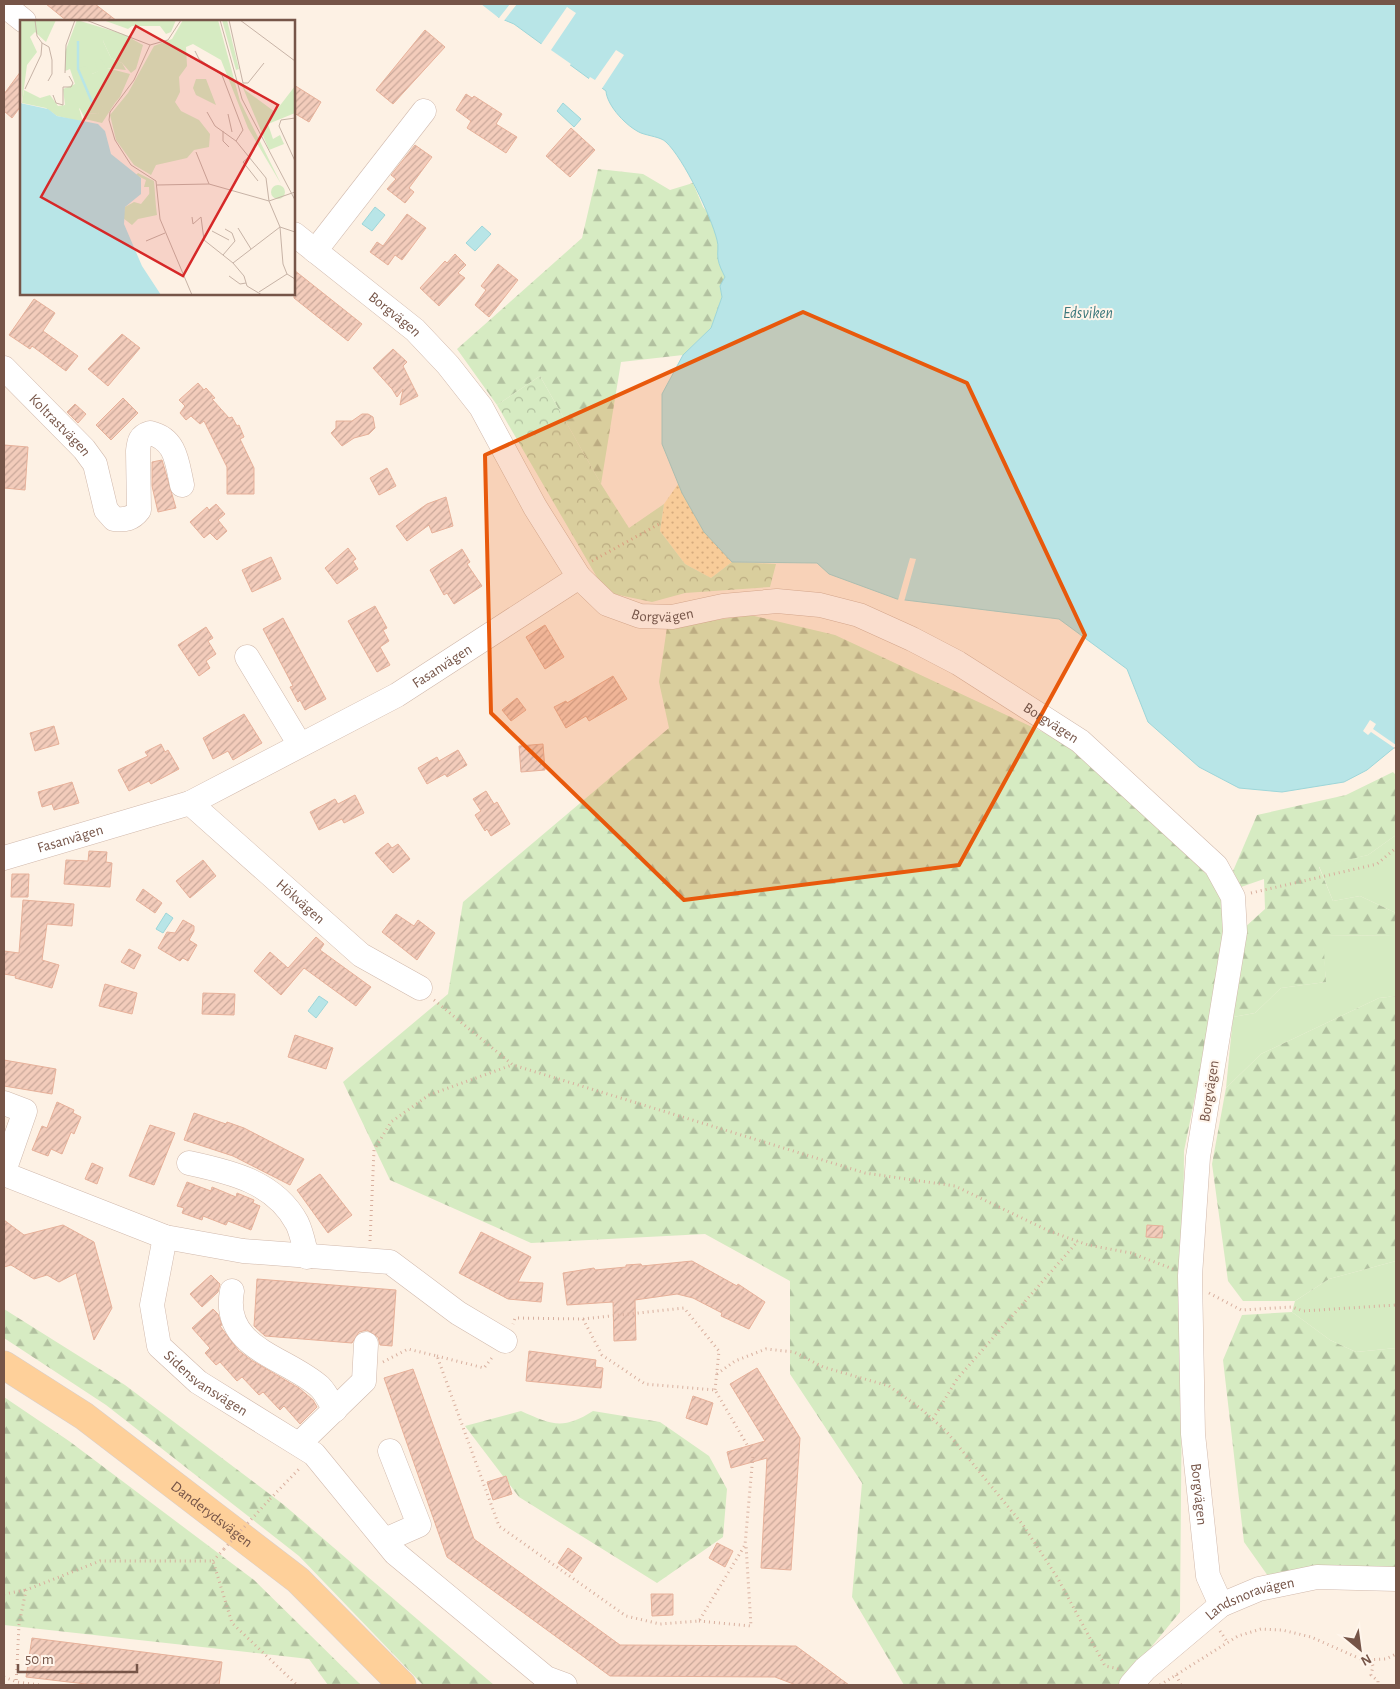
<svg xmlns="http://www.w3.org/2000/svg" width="1400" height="1689" font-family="'Alegreya Sans',sans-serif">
  <defs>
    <pattern id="forest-firs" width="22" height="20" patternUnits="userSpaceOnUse" patternTransform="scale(1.25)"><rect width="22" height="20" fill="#d6ebc2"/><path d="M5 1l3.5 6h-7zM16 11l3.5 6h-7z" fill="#b2c1a0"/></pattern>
    <pattern id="sand-dots" width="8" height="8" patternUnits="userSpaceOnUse" patternTransform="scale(1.25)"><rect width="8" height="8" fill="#fde9bd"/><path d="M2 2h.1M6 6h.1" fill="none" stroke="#d1c09c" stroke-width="1.8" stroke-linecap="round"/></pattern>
    <pattern id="park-crowns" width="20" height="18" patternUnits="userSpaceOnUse" patternTransform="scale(1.25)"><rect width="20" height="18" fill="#d6ebc2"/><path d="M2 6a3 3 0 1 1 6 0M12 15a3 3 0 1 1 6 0" fill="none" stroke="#b2c1a0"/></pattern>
    <pattern id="building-hatch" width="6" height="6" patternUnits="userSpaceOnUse" patternTransform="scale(1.25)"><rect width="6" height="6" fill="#f3ccbb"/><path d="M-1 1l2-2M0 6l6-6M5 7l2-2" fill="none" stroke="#c9a89a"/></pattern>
  </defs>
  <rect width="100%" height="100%" fill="#fdf1e4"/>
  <path fill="#d6ebc2" d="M1396 835V913L1360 896 1333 901 1319 866 1368 855Z
    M1396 935V996L1379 998 1261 1054 1226 1088 1233 1017 1255 1013 1281 988 1326 982 1322 936Z
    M1396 1261V1348L1356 1352 1330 1340 1292 1312 1295 1301 1329 1279Z"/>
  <path fill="url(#forest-firs)" d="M598 169 643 174 670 190 693 183 703 207 710 215 718 242V258L725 277 720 286 722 297 711 328 683 355 621 362 601 484 540 376 497 405 457 349 582 238Z
    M750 615 835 635 1075 747 1147 813 1209 877 1227 910 1220 974 1184 1151 1180 1612 1120 1685H904L852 1597 862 1483 790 1374V1281L705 1234 531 1243 390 1180 343 1082 448 994 463 902 669 728 659 682 667 627Z
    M1393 772 1396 775V835L1368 855 1319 867 1333 901 1360 896 1396 913V935L1323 936 1326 982 1281 988 1255 1013 1233 1017 1243 929 1265 909 1264 879 1241 887 1233 871 1257 815 1346 795Z
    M1396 996V1261L1329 1279 1295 1301H1243L1228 1281 1212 1164 1226 1088 1261 1054 1379 998Z
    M4 1309 125 1385 284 1505 494 1685H423L299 1556 106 1405 4 1338Z
    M1292 1312 1330 1340 1356 1352 1396 1348V1572L1268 1576 1244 1542 1223 1360 1242 1315Z
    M4 1397 69 1441 254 1580 361 1685H328L309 1659 4 1625Z
    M521 1411C552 1425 563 1430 593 1411L660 1422 709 1456 727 1489 723 1537 657 1583 519 1497 465 1426Z"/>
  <path fill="url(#sand-dots)" d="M678 484 704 532 732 562 711 578 685 564 660 531 664 504Z"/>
  <path fill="url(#park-crowns)" d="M540 376 601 484 629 528 664 504 660 531 685 564 711 578 732 562 776 564 770 587 685 593 652 602 614 594 598 579 497 405Z"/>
  <path fill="#b8e5e7" stroke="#9dd6d9" d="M475 4H1396L1395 747 1367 770 1344 782 1282 792 1239 788 1199 767 1148 722 1127 669 1059 619 897 599 829 574 817 563 732 562 704 532 682 493 662 444V394L683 355 711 328 722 297 720 286 725 277C722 271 719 265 718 259 717 252 719 246 717 240 711 216 684 159 666 142 661 137 649 136 641 133 627 127 607 106 606 91L514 24 490 14Z
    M563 103 581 119 574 127 557 111Z
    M375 207 385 215 372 231 362 224Z
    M482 226 491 234 475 251 466 243Z
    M166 913 173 918 163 933 156 929Z
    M319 996 328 1002 316 1018 308 1011Z"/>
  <path fill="#fdf1e4" d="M472 4H481L499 18 510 4H517L503 22 489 16Z
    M567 7 576 13 551 50 571 64 569 66 540 46Z
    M616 50 624 55 601 90 588 80 590 77 595 80Z
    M910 558 916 559 904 602 898 600Z
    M1370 720 1376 724 1373 729 1396 745V749L1371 732 1368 735 1363 731Z"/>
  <path fill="url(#building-hatch)" stroke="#e7b19a" d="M46 4H95L117 21H67Z
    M425 30 445 47 393 104 376 90Z
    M21 71V106L12 118 4 111V94Z
    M294 85 321 102 309 122 294 113Z
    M466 94 472 98 474 96 502 114 496 124 517 137 506 153 467 128 471 121 456 110Z
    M571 128 595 150 570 177 546 156Z
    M415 145 432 157 409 188 414 192 405 203 387 189 396 179 391 175Z
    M407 214 426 228 402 260 395 255 388 265 370 252 377 242 383 246Z
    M455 254 466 265 458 273 465 278 439 306 420 288 445 261 447 263Z
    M498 264 518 280 489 317 475 305 486 290 481 286Z
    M294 270 362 324 348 341 294 298Z
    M34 299 55 313 43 331 78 356 66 371 32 346 30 349 9 335Z
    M122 334 140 348 108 386 88 369Z
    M393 349 407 362 403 366 418 396 400 405 403 389 397 397 392 389 373 368Z
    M198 383 204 390 206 388 215 398 212 399 229 418 232 417 237 426 239 425 244 437 240 439 254 468V494H227V467L204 421 200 424 191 416 186 420 180 413 185 406 179 400Z
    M123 398 138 413 111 440 96 425Z
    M75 404 86 414 78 423 67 412Z
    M362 414H368L373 417 375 428 369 434 354 438 342 446 331 433 336 428V421H352Z
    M4 445 28 447 25 490 4 488Z
    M162 460 176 508 158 512 152 486V462Z
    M387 468 396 486 379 495 370 478Z
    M446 497 453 526 432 533 429 525 407 541 396 526 427 504Z
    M216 504 225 514 218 520 227 531 217 540 210 533 204 538 190 522 207 507 209 510Z
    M348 548 356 559 353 561 358 569 337 584 325 568Z
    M462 549 470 562 467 564 482 586 454 604 447 593 444 595 430 570Z
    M271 557 281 579 252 592 242 570Z
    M375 606 387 628 383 630 389 641 380 647 390 665 377 672 348 621Z
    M283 618 326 699 305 710 300 700 298 702 290 687 293 686 263 629Z
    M545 625 564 657 545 669 526 637Z
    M206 627 213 638 208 641 216 654 206 661 210 668 199 676 178 645Z
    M613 676 627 699 589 721 586 716 566 728 554 707 566 701 567 703Z
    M517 698 526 710 511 721 502 710Z
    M244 714 262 743 233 760 228 751 213 759 203 738Z
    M54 726 59 744 35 751 30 733Z
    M161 744 165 752 168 750 179 769 151 784 149 781 129 791 118 770 148 756 145 752Z
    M543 744 545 770 521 772 519 746Z
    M458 750 467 765 447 777 445 774 427 784 418 768 437 757 439 761Z
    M72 782 79 803 54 810 52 804 42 807 38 792Z
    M486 791 494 804 497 802 510 824 491 836 487 829 485 831 475 815 481 811 473 799Z
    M355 795 364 813 344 823 342 819 319 830 310 812 335 799 338 804Z
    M388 843 392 848 398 844 410 859 393 873 375 853Z
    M89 851 107 852 106 862 112 863 110 887 64 884 66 860 88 861Z
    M203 860 216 876 190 898 176 881Z
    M12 874H29L28 897H11Z
    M143 889 162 903 155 913 136 900Z
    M23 900 74 904 72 926 47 924 42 960 59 965 52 988 15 978 16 976 4 974V951L19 953Z
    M396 914 414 926 418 920 435 933 417 960 382 932Z
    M183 920 194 926V931L189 940 197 945 188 961 183 958 180 961 158 948 167 932 175 933Z
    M316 937 324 944 320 950 371 987 356 1006 304 968 281 995 254 971 270 952 288 968Z
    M129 949 141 955 134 969 121 962Z
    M105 984 137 993 132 1014 99 1006Z
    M203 993 235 994 234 1015 202 1014Z
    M295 1035 333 1048 326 1069 288 1057Z
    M4 1060 56 1069 52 1094 4 1086Z
    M57 1102 74 1110 73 1113 81 1117 74 1134 71 1132 62 1154 51 1149 48 1156 32 1150 42 1126 47 1128Z
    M194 1113 226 1124 227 1122 244 1128 304 1159 290 1185 233 1156 184 1140Z
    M150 1125 175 1133 154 1185 129 1176Z
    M92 1163 103 1168 97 1184 85 1179Z
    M320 1174 352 1215 328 1233 297 1190Z
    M187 1182 211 1191 212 1187 236 1197 237 1193 254 1200 253 1203 260 1206 251 1230 228 1221 226 1225 203 1216 202 1220 182 1213 184 1208 177 1206Z
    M4 1220 24 1235 63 1225 94 1242 112 1308 94 1340 76 1273 59 1282 47 1275 34 1279 11 1265 4 1267Z
    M1147 1225 1163 1226 1162 1238 1146 1237Z
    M481 1232 531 1257 518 1282 543 1283 541 1302 508 1299 459 1273Z
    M692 1261 737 1286 738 1284 765 1302 749 1329 721 1316 722 1313 693 1298 677 1294 635 1300 636 1340 614 1341 613 1302 567 1305 563 1273 594 1268 595 1270 626 1267V1265L641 1264 642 1266Z
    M211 1275 220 1284 218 1292 202 1307 190 1294Z
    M257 1279 396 1290 392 1346 380 1345 378 1337 367 1330 359 1332 352 1343 265 1336 254 1326Z
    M213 1309 218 1314 222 1325 220 1326 238 1350 251 1360 299 1388 313 1400 317 1407 300 1424 284 1406 280 1410 263 1392 259 1395 242 1377 237 1381 220 1362 216 1365 205 1353 210 1348 192 1328Z
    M529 1351 596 1360 595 1367 603 1368 601 1388 526 1381Z
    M757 1368 800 1438 791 1570 761 1568 767 1458 731 1468 727 1452 765 1441 730 1384Z
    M413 1369 474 1539 620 1645 796 1646 849 1685H796L775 1677 610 1676 447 1557 384 1378Z
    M693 1396 713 1403 707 1425 686 1418Z
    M506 1476 512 1494 493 1500 487 1482Z
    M717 1543 733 1551 725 1567 709 1558Z
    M568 1548 582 1558 572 1573 558 1563Z
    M651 1594H673V1615L652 1616Z
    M32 1638 222 1662 219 1685H94L26 1677Z"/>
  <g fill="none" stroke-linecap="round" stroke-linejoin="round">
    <defs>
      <g id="minor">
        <path d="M4 5 24 21"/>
        <path id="s1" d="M294 234 415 330 448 365 481 407 535 507 579 577 607 604 640 616 672 617 723 606 777 601 820 605 859 615 912 639 958 663 1080 741 1216 866 1233 897 1235 932 1198 1157 1190 1276 1193 1434 1208 1576 1221 1605"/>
        <path d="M315 251 424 111"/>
        <path id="s2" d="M4 368 84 449 95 464 106 510 114 519C126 520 132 519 139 510L138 451C139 441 140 436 150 433 176 439 177 462 182 485"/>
        <path d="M247 657 300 745"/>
        <path id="s3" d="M190 803 361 955 420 988"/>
        <path id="s4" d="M4 858 190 803 397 695 579 577"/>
        <path d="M4 1103 25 1111 4 1171"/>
        <path d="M189 1163C231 1172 275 1182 297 1223 302 1233 304 1246 307 1257"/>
        <path d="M4 1174 165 1237 243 1251 390 1262 458 1313 505 1341"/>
        <path id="s5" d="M165 1237 152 1305 159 1346 198 1382 314 1454 395 1553 546 1678 565 1685"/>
        <path d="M232 1291C221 1349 287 1357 320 1387 326 1393 330 1402 335 1410"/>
        <path d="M299 1444 364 1381 366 1344"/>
        <path d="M385 1540 419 1525 390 1451"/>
        <path id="s6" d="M1131 1685 1145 1669 1221 1605 1259 1589 1317 1577 1396 1579"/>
      </g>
      <g id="major">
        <path id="s7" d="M4 1365 84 1416 298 1580 402 1685"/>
      </g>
    </defs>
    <use href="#minor" stroke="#d1b9ac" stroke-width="25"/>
    <use href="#major" stroke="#d9cfcc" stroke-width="29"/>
    <path stroke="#d8af9e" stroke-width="3" stroke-dasharray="1 4" stroke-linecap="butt" d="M592 561 661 523
      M1395 747 1396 748
      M1251 893 1377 864 1396 848
      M434 1000 513 1065 865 1173 955 1186 1049 1231 1088 1245 1131 1253 1173 1269
      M370 1241 374 1150 391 1122 429 1095 512 1065
      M1209 1293 1241 1310 1292 1307 1303 1311 1396 1305
      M583 1319 684 1308 719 1351 715 1390
      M437 1356 484 1368 494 1355
      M383 1362 408 1349 437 1356 499 1526 626 1616 660 1624 699 1621 745 1545 753 1455 715 1390 645 1384 602 1355 583 1319 515 1318 513 1324
      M717 1374 735 1361 766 1349 794 1352 823 1367 889 1386 920 1408 946 1431 1023 1525 1057 1577 1105 1666 1119 1669
      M933 1419 957 1379 1078 1241
      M270 1499 301 1467
      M213 1561 224 1549
      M4 1594 26 1590
      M699 1621 751 1626 746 1545
      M1220 1631 1228 1643
      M1371 1660 1373 1666 1371 1675 1378 1681V1685
      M1176 1675 1181 1685
      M4 1677 17 1682 40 1685
      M16 1685 19 1625 26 1590 100 1561H213L232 1623 297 1685
      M1160 1685 1238 1636 1261 1629 1282 1630 1311 1637 1363 1660 1386 1659 1396 1654"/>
    <use href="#minor" stroke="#fff" stroke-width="24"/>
    <use href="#major" stroke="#fed09a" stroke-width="28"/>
    <path stroke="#d8af9e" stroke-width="3" stroke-dasharray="1 4" stroke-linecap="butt" d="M224 1549 270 1499"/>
  </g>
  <path fill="#e8590c" fill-opacity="0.2" stroke="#e8590c" stroke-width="4" stroke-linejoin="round" d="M803 312 967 383 1085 635 959 865 684 900 491 713 485 455Z"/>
  <g text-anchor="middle" stroke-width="4" stroke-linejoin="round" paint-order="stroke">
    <g font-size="15" fill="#765548" stroke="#fff5eb">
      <text dy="5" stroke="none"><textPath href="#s1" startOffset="129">Borgvägen</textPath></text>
      <text dy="5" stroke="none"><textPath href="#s2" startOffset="80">Koltrastvägen</textPath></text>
      <text dy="5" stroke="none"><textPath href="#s1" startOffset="549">Borgvägen</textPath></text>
      <text dy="5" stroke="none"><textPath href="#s4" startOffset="481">Fasanvägen</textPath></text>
      <text dy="5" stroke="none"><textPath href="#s1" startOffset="969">Borgvägen</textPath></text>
      <text dy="5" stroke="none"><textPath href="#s4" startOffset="69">Fasanvägen</textPath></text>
      <text dy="5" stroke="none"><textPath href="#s3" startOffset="148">Hökvägen</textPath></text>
      <text transform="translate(1209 1091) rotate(-81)" y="5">Borgvägen</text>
      <text dy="5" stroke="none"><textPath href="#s5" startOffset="171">Sidensvansvägen</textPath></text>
      <text dy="5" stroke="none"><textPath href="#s1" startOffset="1824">Borgvägen</textPath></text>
      <text dy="5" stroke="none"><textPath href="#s7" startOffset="256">Danderydsvägen</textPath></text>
      <text dy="5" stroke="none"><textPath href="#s6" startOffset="150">Landsnoravägen</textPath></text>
    </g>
    <g font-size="16" font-style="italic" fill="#3c787c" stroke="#fff5eb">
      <text x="1088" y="318">Edsviken</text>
    </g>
  </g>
  <g transform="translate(20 20)">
    <rect width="275" height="275" fill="#fdf1e4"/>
    <path d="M57 0 103 14 83 21 91 38 102 43 106 50 86 48 72 54 73 70 100 77 95 83 82 87 78 94 66 93 59 88 63 102 37 96 26 88 2 83 4 70 20 78 30 75 38 86 45 85 43 69 55 64 50 49 45 51V32ZM251 172a7 7 0 1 1 14 0a7 7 0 1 1-14 0Z" fill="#d6ebc2"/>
    <path d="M0 0H36L26 22 15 12 10 17 17 32 7 45 2 83ZM83 0H156L151 12 146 14 140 6H112L108 9ZM163 0H198L220 81 261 164 228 108 201 40 173 24 166 27 167 46 159 57 160 72 155 82 161 91 179 100 190 114 189 127 174 130 167 138 136 145 131 155 114 145 96 120 90 95 108 73 134 26 152 19ZM202 0H207L219 49 216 50ZM103 14 123 25 116 49 111 53 102 43 91 38 83 21 88 16ZM81 39 87 48 110 54 100 77H80L73 70 68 73 59 48 66 46 72 54 78 51 75 42ZM176 59H186L196 85 176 75 173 68ZM221 63 224 64 225 70 255 92 275 66V93L248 104 253 119 260 115 264 124 249 130ZM84 82 95 83 82 103 65 99 59 87 66 88V93L78 94 79 90 73 84 82 87ZM130 173V187H136L137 195 118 199 112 205 103 198 105 187 114 182 121 184Z" fill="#d6ebc2"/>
    <path d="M118 153 134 161 136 187H130L129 167H124L126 160 116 155Z" fill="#d6ebc2"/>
    <path d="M0 83 28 89 37 96 78 104 85 111 91 134 121 158V174L105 187 104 204 122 246 141 275H0Z" fill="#b8e5e7"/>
    <path fill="none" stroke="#b8e5e7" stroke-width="2.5" d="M58 21V49L72 82"/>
    <path fill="none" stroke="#c7b3a6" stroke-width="1" d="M66 0 130 25 148 20 161 0M200 0 222 79 275 180M209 0 223 63H228L244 43M220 0 275 41M22 23 29 27 32 40V54L28 61M130 25 114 60 90 92 89 100 95 120 111 145 136 161 140 199 172 275M175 31 179 39 202 55 223 110 216 121M45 53 46 25 55 0M5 69 21 35 22 23 17 16 15 0M33 75 36 83 43 85V67H51L53 63 49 56M187 92 195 106 216 121 246 158 249 181 260 207 263 244 267 254 275 259M208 94 212 112M275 98 261 100 259 106 275 141M203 111V121L209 127M176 132 189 164M229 137 223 142 238 161M137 165 189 164 249 181 275 172M172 197 173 204 181 197 184 220 213 243 224 256 227 266 242 275M218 208 231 229M192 211 209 220M126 221 145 213M203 235 215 221 212 213 205 209M213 243 260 207 275 212M209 256 220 264 226 263M239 272 267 254"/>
    <path fill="#d62828" fill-opacity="0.15" stroke="#d62828" stroke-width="2.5" d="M116 6 258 85 163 256 21 177Z"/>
    <rect width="275" height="275" fill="none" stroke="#765548" stroke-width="2.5"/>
  </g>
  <rect width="1400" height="1689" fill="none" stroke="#765548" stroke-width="10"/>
  <g transform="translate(1360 1649) rotate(151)" stroke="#fff5eb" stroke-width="4" paint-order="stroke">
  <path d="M0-4L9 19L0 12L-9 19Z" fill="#765548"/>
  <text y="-8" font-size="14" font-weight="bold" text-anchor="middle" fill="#765548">N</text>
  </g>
  <path d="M18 1664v8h119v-8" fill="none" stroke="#765548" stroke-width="2.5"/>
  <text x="25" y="1664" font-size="15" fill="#765548" stroke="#fff5eb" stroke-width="4" paint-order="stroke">50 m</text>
</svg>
